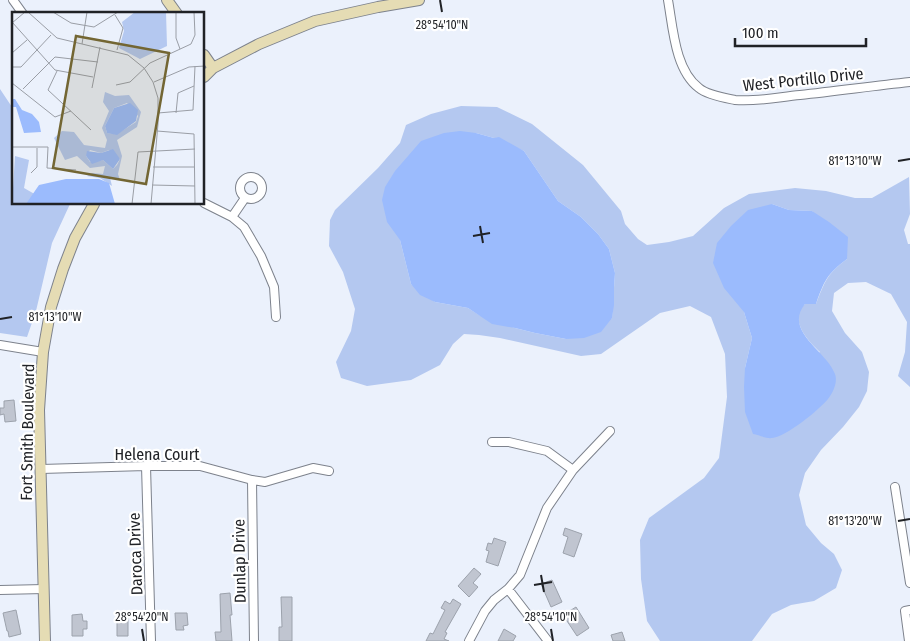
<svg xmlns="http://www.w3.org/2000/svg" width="910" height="641" font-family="'Fira Sans Condensed',sans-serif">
  <rect width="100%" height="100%" fill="#ebf1fc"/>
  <path fill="#b4c8f0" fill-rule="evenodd" d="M0 89 14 110V204H70L52 243 36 311 27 337 0 333Z
    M461 106 497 107 532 124 583 165 621 211 625 224 638 239 647 245 669 242 693 236 724 208 749 194 795 188 826 191 855 198H872L909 177 910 214 904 230 908 244H910V387L898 376 905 352 907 322 891 294 866 282 848 283 834 293 832 311 845 333 862 352 869 372 867 391 859 407 843 427 821 450 805 473 799 495 806 525 821 543 834 554 842 570 836 588 814 601 791 605 772 614 752 641H660L647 621 641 579 640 540 649 518 704 478 719 458 727 397 725 354 711 317 690 306 660 313 601 354 581 356 500 338 479 335 464 334 453 344 440 365 411 380 367 386 341 378 336 362 351 331 355 309 343 272 329 246 330 220 335 210 378 168 400 143 406 125 431 114ZM476 133 494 138 524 151 558 201 581 217 598 234 609 249 615 273 612 318 566 339 535 333 515 328 479 315 468 308 435 302 411 284 400 240ZM772 204 789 210 812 211 847 259C827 274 825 281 816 304H805C803 306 801 308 800 310 793 325 810 343 820 352L745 412V368L752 338 744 312Z"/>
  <path fill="#9bbbfd" d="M460 131 476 133 494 138 499 137 524 151 558 201 581 217 598 234 609 249 615 273 614 288V305L612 318 601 332 584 338 566 339 535 333 515 328 492 324 468 308 435 302 420 295 411 284 400 240 387 222 382 200 385 187 395 171 421 141 444 133Z
    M772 204 789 210 812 211 829 222 848 237 847 259C827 274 824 281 816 304H805C783 331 827 351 835 374 838 382 833 393 828 399 819 410 786 437 772 438 767 439 759 435 753 434L745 412 744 387 745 368 752 338 744 312 724 288 713 263 717 243 731 226 748 210Z"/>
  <path fill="#c0c5d0" stroke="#9ca2ac" d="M14 400 16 421 5 422 4 414 0 415V408H4V401Z
    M565 528 582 534 574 557 563 553 568 537 563 535Z
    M494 538 506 542 498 566 486 562 489 551 486 550 488 543 492 544Z
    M474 568 481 574 473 583 478 587 469 597 458 586Z
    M552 580 562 602 551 607 541 584Z
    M230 593 232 615H230L232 641H216L215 632H221L220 594Z
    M281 597H292V641H279V627H282Z
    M453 599 461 604 445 632 447 633 444 639 449 641H426L430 633 433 634 445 610 441 608 445 601 450 604Z
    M576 607 589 628 577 636 563 615Z
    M16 610 21 634 9 637 8 631H7L3 613Z
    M175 613H187L188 625 183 626 184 630H176Z
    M82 614 83 621H87V629H83V636H72V615Z
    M117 614H128V636H117Z
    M504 629 516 636 513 641H498Z
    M622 632 625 641H613L611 635Z"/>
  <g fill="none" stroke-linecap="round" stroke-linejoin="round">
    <defs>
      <path id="street" d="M13 0 23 14
        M668 0C673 28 675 70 699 88 707 95 725 98 735 100 756 102 779 97 800 95 837 91 873 86 910 82
        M240 188a11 11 0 1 1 22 0a11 11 0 1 1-22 0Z
        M204 203 232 217 244 227 261 256 274 287 276 317
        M232 217 245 198
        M0 345 43 352
        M492 442H509L547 451 573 470
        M146 466 151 641
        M41 469 146 466H200L252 480 265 482 313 468 329 471
        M252 480 254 641
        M895 487 910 583
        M508 589 548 641
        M0 590 44 589
        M469 641 485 611 494 600 508 589 520 575 547 508 573 470 610 431
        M909 641 905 611 910 610"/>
      <path id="secondary" d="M167 0 177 14
        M204 55 213 68
        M204 77 213 68 259 44 315 21 378 7 419 0
        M45 641 39 410 43 352 51 307 63 269 75 238 94 204"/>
    </defs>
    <use href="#street" stroke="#7d828c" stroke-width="10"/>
    <use href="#secondary" stroke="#7d828c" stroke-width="12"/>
    <use href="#street" stroke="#fff" stroke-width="8"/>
    <use href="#secondary" stroke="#e5dcb4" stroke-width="10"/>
  </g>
  <path fill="none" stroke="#202226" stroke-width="2" d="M440 0 442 12M898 161 910 159M480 226 483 243M473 236 490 233M0 319 12 317M898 521 910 519M541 575 544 592M534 585 552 582M142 629 144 641M551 629 553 641"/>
  <g text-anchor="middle" stroke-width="4.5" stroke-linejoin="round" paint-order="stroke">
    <g font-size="16" fill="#202226" stroke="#fff">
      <text transform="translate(803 79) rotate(-6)" y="6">West Portillo Drive</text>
      <text transform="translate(27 432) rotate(-89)" y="6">Fort Smith Boulevard</text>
      <text x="157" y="460">Helena Court</text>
      <text transform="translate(135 554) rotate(-92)" y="6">Daroca Drive</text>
      <text transform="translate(239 561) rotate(-91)" y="6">Dunlap Drive</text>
    </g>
  </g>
  <g transform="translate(12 12)">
    <rect width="192" height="192" fill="#ebf1fc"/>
    <path d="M123 0H154L155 34 128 47 107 36 112 19 110 10ZM93 80 103 84 117 83 129 100 125 115 105 128 110 144 106 162 108 168 98 166 100 174 88 166 75 164 80 161 91 162 93 154 78 156 65 144 53 148 42 126 50 119 62 120 72 133 93 136 95 128 90 116 97 99 91 90ZM115 91 126 104 124 110 105 122 95 121 93 114 102 96ZM78 138 89 141 97 138 108 147 105 153 101 157 91 148 78 150 74 144ZM3 144 17 148 12 176 26 184 19 192H0Z" fill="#b4c8f0" fill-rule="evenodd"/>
    <path d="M0 87H3L10 98 20 102 27 110 29 120 12 121 4 95H0ZM118 91 126 98 124 109 105 123 95 121 93 114 102 96ZM101 137 108 147 101 157 91 148 80 152 74 144 75 139 89 141ZM54 167H87L97 171 103 192H14L27 173Z" fill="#9bbbfd"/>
    <path fill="none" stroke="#9a9ea6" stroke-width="1" d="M16 0 45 26 116 43 132 56 141 70 146 86V112L139 192M41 0 59 11 82 15 106 0M164 0V26L168 37M103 3 111 16 105 38M0 10 43 58 81 65M0 11 13 0M70 32 75 0M0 41 15 28M0 55H9L39 23M45 59 36 78 79 118M142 70 177 55 193 54M0 71 43 105 59 99M104 73 118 70 138 51 179 32 183 23 182 0M80 76 88 35M11 77 43 45 86 50M146 101 181 98 183 54M164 101 166 81 182 74M145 119 182 122 183 192M0 135H36L35 156 64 158M141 155H182M19 161 25 155V136M140 173 183 174M120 192 126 140 183 137M139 192H183"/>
    <path fill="#736633" fill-opacity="0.15" stroke="#736633" stroke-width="2.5" d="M64 24 157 41 134 172 41 156Z"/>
    <rect width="192" height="192" fill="none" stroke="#202226" stroke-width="2.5"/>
  </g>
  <g font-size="12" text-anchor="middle" fill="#202226" stroke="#fff" stroke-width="4.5" stroke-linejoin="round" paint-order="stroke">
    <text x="442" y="29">28°54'10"N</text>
    <text x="855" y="165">81°13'10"W</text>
    <text x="55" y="321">81°13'10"W</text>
    <text x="855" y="525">81°13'20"W</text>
    <text x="142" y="621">28°54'20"N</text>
    <text x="551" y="621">28°54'10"N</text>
  </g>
  <path d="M735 38v8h131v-8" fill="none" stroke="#202226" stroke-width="2.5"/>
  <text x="742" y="38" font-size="15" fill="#202226" stroke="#ffffff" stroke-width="4" paint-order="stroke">100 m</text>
</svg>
